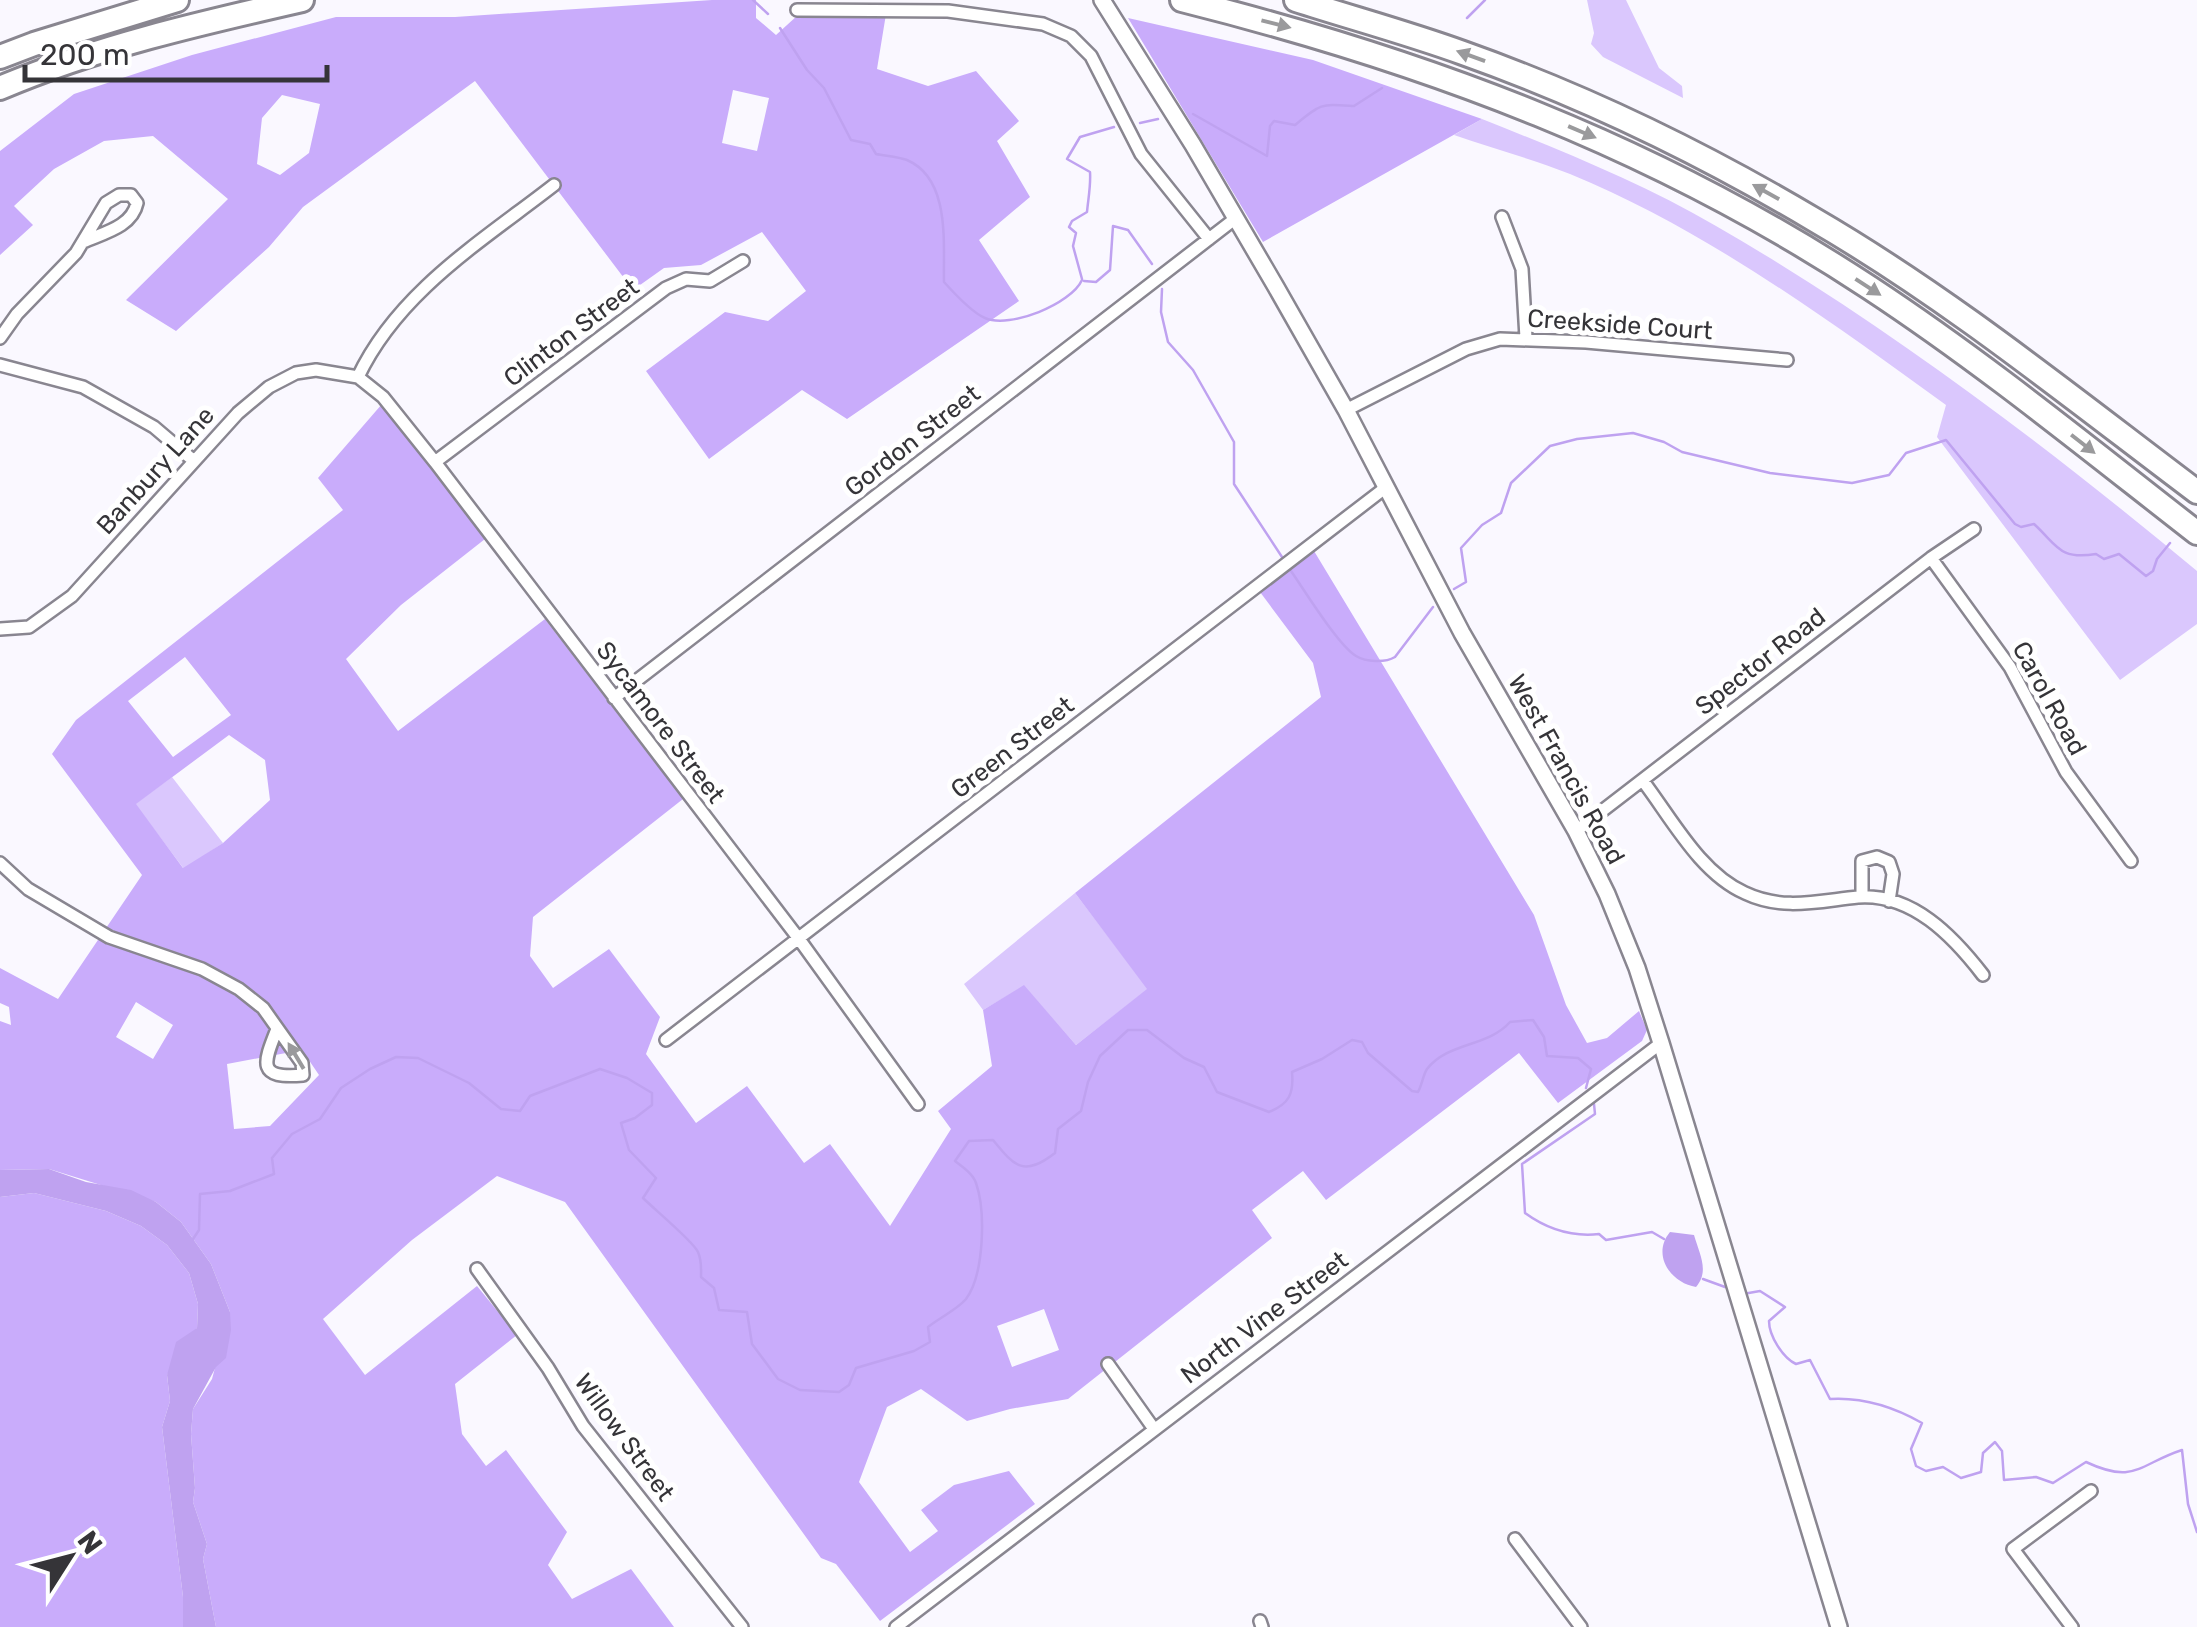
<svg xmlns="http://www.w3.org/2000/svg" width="2197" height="1627" font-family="Rubik,sans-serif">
  <rect width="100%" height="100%" fill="#faf8ff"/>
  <path fill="#dac7fd" d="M1587 0H1626L1659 68 1682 86 1683 98 1603 57 1591 44 1594 33Z
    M1482 119C1562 151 1642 183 1716 226 1883 322 2049 448 2197 571V624L2120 680 1937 437 1946 405C1827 319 1706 230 1570 174 1532 159 1492 148 1454 135Z
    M172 777 223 843 184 869 135 804Z
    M1075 893 1148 989 1076 1045 1024 986 983 1010 964 984Z"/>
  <path fill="#c9acfb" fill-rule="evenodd" d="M712 0H756V18L776 35 798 15 886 14 877 69 928 86 976 71 1019 121 997 141 1030 197 979 240 1019 301 847 419 802 390 709 459 646 371 725 312 768 321 806 291 762 232 701 265 664 268 633 290 475 81 303 207 269 247 176 331 126 300 228 199 153 136 104 141 54 169 14 206 33 225 0 255V151L74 94 192 55 336 17H455ZM733 90 769 98 757 151 722 143ZM282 95 320 104 309 153 280 175 257 164 262 118Z
    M1128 18 1313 60 1482 119 1263 242Z
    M382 404 485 539 401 605 346 659 398 731 545 619 683 799 533 917 530 956 553 988 609 949 660 1017 646 1054 696 1123 747 1086 804 1163 830 1144 890 1226 951 1129 938 1111 992 1066 983 1010 1024 985 1076 1045 1147 989 1075 893 1321 697 1313 663 1260 592 1314 551 1534 915 1566 1005 1587 1043 1607 1038 1639 1011 1647 1030 1642 1041 1558 1103 1519 1053 1326 1200 1303 1171 1252 1210 1272 1238 1068 1399 1010 1409 967 1421 921 1389 887 1407 859 1482 910 1552 938 1531 921 1510 954 1485 1009 1471 1035 1504 880 1621 836 1564 821 1558 565 1202 497 1176 412 1240 323 1319 365 1375 477 1286 517 1335 455 1384 462 1434 486 1466 506 1450 567 1532 548 1565 572 1599 631 1569 674 1627H216L203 1559 207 1544 193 1502 195 1488 191 1434 193 1409 212 1379 230 1312 211 1264 181 1222 156 1202 49 1169 0 1170V1021L11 1025 9 1007 0 1003V968L58 999 142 875 52 754 76 720 343 510 318 478ZM185 657 231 715 173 757 128 701ZM229 735 265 760 270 800 223 843 183 868 136 804ZM136 1002 173 1025 153 1059 116 1037ZM302 1050 319 1075 270 1126 234 1129 227 1064ZM1044 1309 1059 1350 1012 1367 997 1326Z
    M34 1193 106 1211 141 1226 167 1245 189 1273 198 1304 197 1328 167 1375 170 1401 162 1427 183 1597V1627H0V1197Z"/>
  <path fill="#bfa2f0" d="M49 1169 86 1182 131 1190 156 1202 181 1222 211 1264 230 1312 231 1330 226 1358 216 1367 193 1409 191 1434 195 1488 193 1502 207 1544 203 1559 216 1627H183V1597L162 1427 170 1401 167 1375 176 1342 197 1328 198 1304 189 1273 167 1245 141 1226 106 1211 34 1193 0 1197V1170Z
    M1670 1232 1694 1235C1699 1253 1710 1271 1696 1287 1671 1283 1651 1255 1670 1232Z"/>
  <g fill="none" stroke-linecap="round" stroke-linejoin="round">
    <path stroke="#bfa2f0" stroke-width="2.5" d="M753 0 768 14
      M1467 18 1485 0
      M780 28 807 70 824 88 851 140 870 144 876 154C886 156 898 157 907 160 951 179 943 244 944 282 953 292 973 313 985 318 1010 329 1071 304 1082 280
      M1193 114 1267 156 1270 126 1274 121 1295 125C1322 103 1320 104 1354 106L1382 88
      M1140 123 1158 119
      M1082 279 1073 246 1076 233 1069 227 1072 221 1087 212C1088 200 1091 186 1090 172L1067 159 1080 137 1114 127
      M1084 281 1096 282 1110 270 1113 226 1128 230 1152 264
      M1162 289 1161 312 1168 342 1193 370 1234 442V484L1282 557
      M1291 571C1305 591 1338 645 1356 656 1366 662 1385 663 1395 657L1433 607
      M1454 589 1466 582 1461 548 1482 525 1501 513 1511 483 1550 446 1577 439 1633 433 1664 442 1682 452 1770 473 1852 483 1889 475 1906 453 1946 440 2015 524 2021 527 2034 524C2058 546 2059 560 2096 554L2104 559 2119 554 2146 576 2153 571 2157 559 2170 543
      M1594 1104 1595 1114 1522 1164 1525 1213C1547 1229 1572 1237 1599 1234L1606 1240 1652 1232 1664 1239
      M193 1239 199 1230 200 1194 230 1191 274 1174 272 1158 292 1134 320 1119 341 1088 370 1069 396 1057 418 1058 469 1083 501 1109 520 1111 530 1096 600 1069 627 1078 652 1093V1105L635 1118 621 1123 629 1150 656 1178 643 1198C654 1209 694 1242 698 1252 702 1261 701 1268 701 1277L714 1288 719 1310 747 1312 752 1344 778 1379 800 1390 839 1392 849 1385 856 1368 914 1351 930 1342 928 1327C939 1318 958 1309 966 1299 984 1275 986 1212 976 1183 973 1174 963 1167 955 1161L969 1141 993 1140C1015 1167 1024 1177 1055 1153L1058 1129 1081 1111 1088 1082 1100 1056 1128 1030H1147L1184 1058 1204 1067 1217 1092 1269 1112C1289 1104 1294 1094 1292 1072L1322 1059 1352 1040 1362 1042 1368 1053 1412 1091 1418 1092C1422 1085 1423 1075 1427 1069 1448 1042 1488 1047 1510 1022L1533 1020 1544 1037 1547 1056 1578 1058 1591 1069 1586 1088
      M1703 1279 1725 1287
      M1743 1294 1760 1291 1785 1307 1769 1321C1769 1336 1783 1358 1796 1364L1810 1360 1830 1399C1863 1397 1894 1407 1922 1423L1911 1449 1916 1466 1926 1471 1943 1467 1961 1478 1981 1472 1983 1453 1995 1442 2002 1451 2004 1480 2036 1477 2053 1483 2086 1462C2135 1485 2139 1464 2182 1450L2188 1504 2197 1532"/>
    <defs>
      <path id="minor" d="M797 10 948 11 1043 24 1071 36 1091 56 1141 154 1209 239
        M1502 217 1522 269 1526 338
        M0 338 17 314 76 253 106 203 119 195H131L137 203C132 227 103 233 83 242
        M0 365 83 387 154 427 194 461
        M358 377C398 292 482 241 554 185
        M1346 410 1466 349 1500 339 1586 342 1787 360
        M435 462 666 288 686 279 710 281 743 261
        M1931 558 2010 667 2066 772 2131 861
        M0 629 29 627 72 596 238 413 269 387 296 373 316 370 358 377 383 397 435 462 799 939 918 1104
        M614 698 1236 218
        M1643 781C1672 819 1700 873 1745 893 1783 911 1818 901 1858 897 1912 893 1953 936 1983 975
        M1576 831 1931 558 1974 529
        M0 863 28 889 109 937 202 969 239 989 263 1008 302 1063 303 1075C257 1079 263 1064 277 1029
        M1862 897V861L1877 857 1889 862 1893 874 1889 901
        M666 1040 1385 488
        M477 1269 548 1368 583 1426 742 1627
        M1108 1364 1154 1429
        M1515 1539 1581 1627
        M1260 1621 1262 1627
        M896 1627 1661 1043
        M2072 1627 2013 1549 2091 1491"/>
      <path id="tertiary" d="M1102 0 1193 145 1276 287 1346 410 1462 633 1576 831 1607 894 1637 968 1661 1043 1839 1627"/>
      <path id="motorway" d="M1182 0C1429 62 1656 147 1870 288 1984 363 2089 449 2197 533
        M1296 0C1352 18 1408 33 1463 53 1584 96 1702 153 1813 219 1949 298 2072 398 2197 492
        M0 57 34 44 177 0
        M0 88C96 47 201 23 302 0"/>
    </defs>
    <use href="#minor" stroke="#898690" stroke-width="16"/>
    <use href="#tertiary" stroke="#898690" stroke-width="20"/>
    <use href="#motorway" stroke="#898690" stroke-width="28"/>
    <use href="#minor" stroke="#fff" stroke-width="11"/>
    <use href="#tertiary" stroke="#fff" stroke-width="15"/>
    <use href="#motorway" stroke="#fff" stroke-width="22"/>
  </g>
  <defs><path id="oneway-solid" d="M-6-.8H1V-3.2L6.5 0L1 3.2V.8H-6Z" transform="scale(2.5)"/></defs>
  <g fill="#9a9a9c">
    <use href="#oneway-solid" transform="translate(1276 24) rotate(14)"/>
    <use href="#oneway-solid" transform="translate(1471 56) rotate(-160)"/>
    <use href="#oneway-solid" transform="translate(1582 132) rotate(23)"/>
    <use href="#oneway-solid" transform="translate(1766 192) rotate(-151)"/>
    <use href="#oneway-solid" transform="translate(1868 287) rotate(33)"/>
    <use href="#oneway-solid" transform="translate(2083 444) rotate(38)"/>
    <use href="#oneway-solid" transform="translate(296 1056) rotate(-121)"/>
  </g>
  <g text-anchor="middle" stroke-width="10" stroke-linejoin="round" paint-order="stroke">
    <g font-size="25" fill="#353438" stroke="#fff">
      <text transform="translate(1620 324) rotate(4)" y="9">Creekside Court</text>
      <text transform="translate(571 332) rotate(-37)" y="9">Clinton Street</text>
      <text transform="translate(912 440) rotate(-38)" y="9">Gordon Street</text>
      <text transform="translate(155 470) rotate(-48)" y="9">Banbury Lane</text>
      <text transform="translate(1760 661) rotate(-38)" y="9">Spector Road</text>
      <text transform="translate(2050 698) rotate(61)" y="9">Carol Road</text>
      <text transform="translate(661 722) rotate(53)" y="9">Sycamore Street</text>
      <text transform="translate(1012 747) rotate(-38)" y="9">Green Street</text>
      <text transform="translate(1567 769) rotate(61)" y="9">West Francis Road</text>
      <text transform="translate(1264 1317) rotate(-37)" y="9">North Vine Street</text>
      <text transform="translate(625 1437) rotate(54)" y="9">Willow Street</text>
    </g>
  </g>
  <g transform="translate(70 1557) rotate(54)" stroke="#ffffff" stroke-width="8" paint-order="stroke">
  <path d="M0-8L18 38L0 25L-18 38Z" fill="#353438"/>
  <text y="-15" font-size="28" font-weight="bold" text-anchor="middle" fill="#353438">N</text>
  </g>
  <path d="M25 65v15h302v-15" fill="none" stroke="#353438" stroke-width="5"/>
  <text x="40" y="65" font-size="30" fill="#353438" stroke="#ffffff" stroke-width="8" paint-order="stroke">200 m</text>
</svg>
